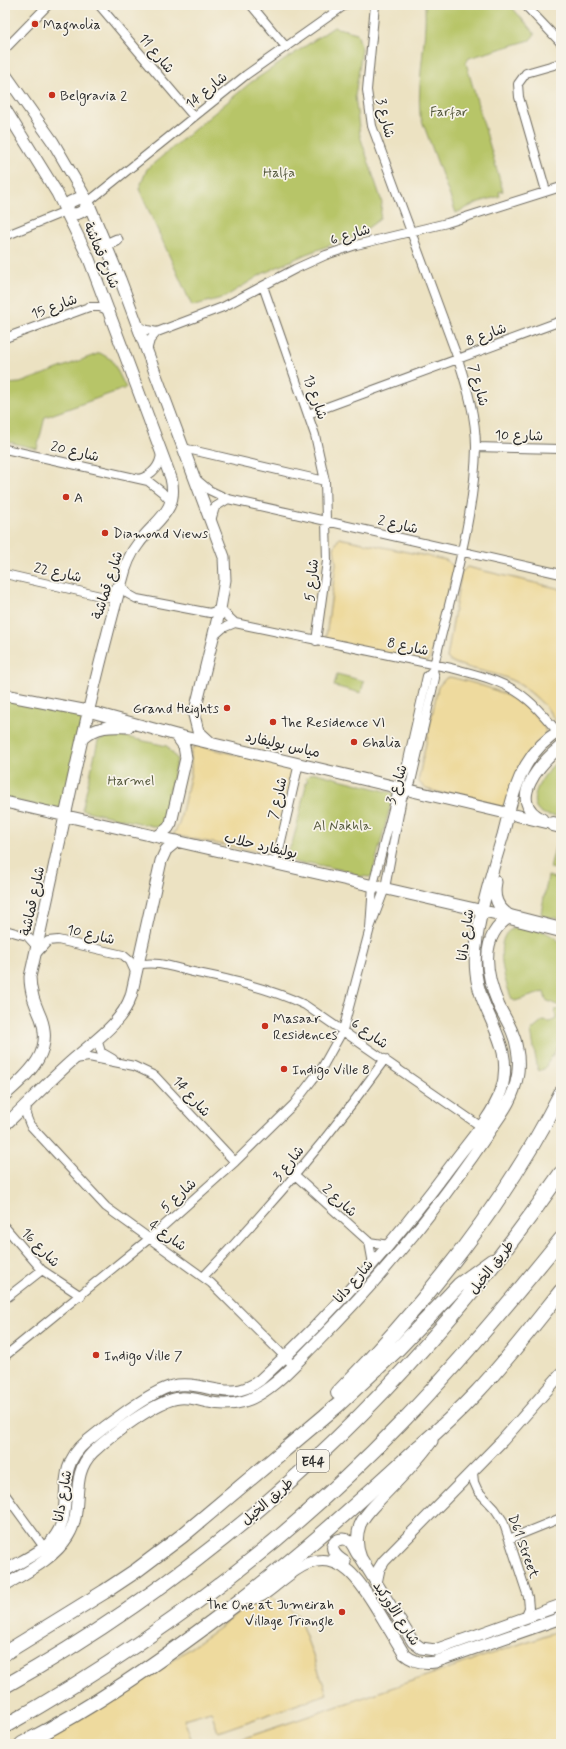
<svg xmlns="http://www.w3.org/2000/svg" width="566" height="1749" font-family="Mynerve,'Playpen Sans Arabic',sans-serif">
  <rect width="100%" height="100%" fill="#f7f3e8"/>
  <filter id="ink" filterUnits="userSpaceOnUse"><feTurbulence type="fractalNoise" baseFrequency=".025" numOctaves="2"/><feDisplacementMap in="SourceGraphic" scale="8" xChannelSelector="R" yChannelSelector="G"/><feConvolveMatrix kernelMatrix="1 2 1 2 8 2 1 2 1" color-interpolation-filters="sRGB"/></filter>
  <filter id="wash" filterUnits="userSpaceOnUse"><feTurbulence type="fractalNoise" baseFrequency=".012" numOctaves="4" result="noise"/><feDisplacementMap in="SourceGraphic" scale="16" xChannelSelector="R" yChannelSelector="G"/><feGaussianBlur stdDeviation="0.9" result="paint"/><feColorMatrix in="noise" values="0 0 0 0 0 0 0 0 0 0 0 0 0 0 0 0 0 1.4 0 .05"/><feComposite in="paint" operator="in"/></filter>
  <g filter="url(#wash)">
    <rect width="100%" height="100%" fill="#ece2c2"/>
    <path fill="#b7c567" stroke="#717849" d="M425 5H510L535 34 530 40 469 58 466 63 503 191 499 192 500 196 479 202 456 213 420 115C417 78 427 42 425 5Z
      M334 27 357 33 362 49 355 96 360 136 382 202 380 219 358 235 306 254 262 274 225 297 192 306 139 189 147 169 250 83Z
      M100 353 112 360 126 388 45 417 37 449 5 441V384L20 383Z
      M337 674 364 681 361 693 334 686Z
      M5 699 84 715 63 812 5 798Z
      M112 734 167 746 177 759 161 828 82 810 98 741Z
      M561 758V816C555 816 548 816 542 813 521 801 549 767 561 758Z
      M316 773 393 793V796L372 875 370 877 356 876 352 872 309 863C303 865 292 863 289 857 286 851 292 845 293 840 299 822 301 803 306 785L305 783 308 781 306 778 310 774Z
      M561 834V870L550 868 558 835Z
      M548 876 560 879 561 876V919L543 916 541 913Z
      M520 927C536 927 549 932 561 943V1007L546 1000 544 992 515 1001 512 999C505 984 493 941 510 930 513 928 517 928 520 927Z
      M561 1009V1042L544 1069 538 1071 531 1031 543 1021 550 1022 556 1019 555 1010Z"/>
    <path fill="#eeda9e" stroke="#8c8264" d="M339 538 446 560 453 566 454 571 430 658 427 662 416 663 337 649 328 642 326 637 336 563 334 548Z
      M467 567 561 589V724C554 721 551 714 547 708 536 697 525 686 511 680 496 672 456 668 447 658L461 573Z
      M450 677C483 685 513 693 536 717 542 724 546 727 546 736L506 805 500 808 426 789 418 781 438 687 446 678Z
      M196 745 287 767 296 774 274 855 173 835 179 824 191 773V751Z
      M264 1592 298 1615 327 1694 218 1732 211 1711 184 1719 192 1741 183 1744H36L125 1693 222 1626Z
      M561 1630V1744H227Z"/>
  </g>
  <g filter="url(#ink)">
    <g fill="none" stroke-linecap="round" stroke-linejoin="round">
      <defs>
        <path id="street" d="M99 5 194 117
          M251 5 286 47
          M525 5 561 43
          M5 49 48 5
          M546 191 519 97 518 84 526 73 561 63
          M88 202 246 75 345 5
          M5 236 66 211
          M263 286 315 435 325 481 327 561 316 641
          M137 326 147 330 157 332
          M5 338 89 307H100L110 311
          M147 351 150 340 157 332 223 307 295 269 326 255 356 245 447 223 561 187
          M308 414 561 321
          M476 447 561 449
          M183 448 325 481
          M5 449 148 481 162 492 172 503
          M139 479C152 475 160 467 161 453
          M196 479 209 490 228 499 561 574
          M211 521 215 507 228 499
          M5 574 109 598
          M106 595 120 584 128 594 137 599 210 613 220 609 235 623 451 668C478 675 506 681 528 700 539 709 548 721 558 732
          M214 636 223 628 235 623
          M276 863 299 763
          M370 928 373 885 398 790 406 769 427 676 433 670C449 601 475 518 476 447 476 417 467 387 458 359L372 126 367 90 375 5
          M5 930 27 936 37 947
          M37 953 48 941 58 940 123 955 130 961 136 974
          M138 965C156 960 175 968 193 972 231 980 269 988 305 1005L486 1130
          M97 1039 101 1052 113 1059
          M75 1059 89 1057 134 1066 155 1076 235 1162
          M27 1105 26 1115 30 1125 106 1207 211 1283 293 1365
          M295 1175 369 1242 389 1245
          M5 1227 42 1270 81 1296
          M369 1242 373 1264
          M203 1277C269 1209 330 1136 385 1059
          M5 1299 42 1270
          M5 1356 150 1238 235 1162 294 1104 323 1066 343 1030 370 928 385 888 402 798 411 782 435 678 433 670
          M473 1473 474 1482 478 1491 495 1509 503 1521 528 1597 529 1608 525 1617
          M5 1494 46 1550
          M509 1539 561 1518"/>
        <path id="secondary" d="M5 74 53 142 88 202 120 279 224 557 225 580 220 609 194 715 198 731 210 742
          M5 109 57 193 89 259 171 478C179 512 155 520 138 544 130 554 125 567 122 580 85 711 60 844 30 977 30 992 35 1004 41 1018 54 1053 28 1074 5 1095
          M79 198 88 202C85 213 75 217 66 211L70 202Z
          M106 245 117 240
          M5 695 88 711 176 735 553 824
          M83 738C97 726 110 726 128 727
          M5 802 510 917
          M542 819C505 801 542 762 561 746
          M158 836 168 828 171 823 186 758 184 746 176 735
          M496 882C493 898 497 907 510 916
          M5 1125C28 1103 50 1080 74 1059 95 1040 121 1024 131 996L161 861 166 850 177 841
          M432 1441C418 1460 402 1477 385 1494 376 1504 365 1513 360 1525 356 1536 357 1548 361 1558L413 1642 421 1648 435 1650 561 1605
          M345 1562C320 1547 339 1534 349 1541 353 1544 355 1551 358 1555
          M5 1571C21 1561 41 1553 53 1539 78 1509 50 1472 86 1442 104 1427 151 1391 172 1386 205 1379 228 1405 260 1380 333 1314 397 1239 456 1159 472 1138 492 1116 501 1091 516 1044 481 1017 476 974 471 936 492 872 503 835 509 812 514 786 526 765 534 751 547 738 561 730
          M376 1583 379 1569 384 1561 502 1441 561 1374
          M5 1585C27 1572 54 1559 68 1536 85 1509 68 1476 93 1452 110 1436 158 1399 180 1398 190 1397 198 1400 208 1402 225 1406 243 1404 258 1395 279 1383 298 1361 315 1344 383 1276 447 1197 500 1116 514 1096 522 1074 517 1049 515 1033 506 1020 499 1006 486 976 478 936 510 917
          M244 1598C258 1601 266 1593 276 1585 286 1577 296 1568 309 1563 343 1551 362 1585 377 1609 386 1624 395 1639 404 1654 413 1662 422 1664 435 1662L561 1618"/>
        <path id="highway" d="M553 824 561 826
          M510 917 561 930
          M338 1393C423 1306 506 1202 561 1093
          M5 1653 104 1592 137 1570 182 1536 338 1405 398 1349 459 1285 492 1261
          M5 1686C229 1561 416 1383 561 1173
          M5 1726C150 1644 286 1543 402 1422 458 1364 510 1302 561 1239
          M22 1744C94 1707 160 1661 225 1612 294 1561 357 1504 420 1446 440 1429 459 1411 477 1392 507 1360 534 1325 561 1291"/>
      </defs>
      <use href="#street" stroke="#6f6b60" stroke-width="10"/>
      <use href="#secondary" stroke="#6f6b60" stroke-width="13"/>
      <use href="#highway" stroke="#6f6b60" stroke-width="16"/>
      <use href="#street" stroke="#fff" stroke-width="8"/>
      <use href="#secondary" stroke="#fff" stroke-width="11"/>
      <use href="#highway" stroke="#fff" stroke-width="14"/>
    </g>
  </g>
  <g fill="#c8321e" stroke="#f7f3e8" stroke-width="1.5">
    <circle cx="35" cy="24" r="4"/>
    <circle cx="52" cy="95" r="4"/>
    <circle cx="66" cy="497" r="4"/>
    <circle cx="105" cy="533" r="4"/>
    <circle cx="227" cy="708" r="4"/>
    <circle cx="273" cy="722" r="4"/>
    <circle cx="354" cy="742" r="4"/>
    <circle cx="265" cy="1026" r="4"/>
    <circle cx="284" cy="1069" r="4"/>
    <circle cx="96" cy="1355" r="4"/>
    <circle cx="342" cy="1612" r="4"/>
  </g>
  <g text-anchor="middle" stroke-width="3.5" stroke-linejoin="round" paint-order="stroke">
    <rect fill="#f7f3e8" stroke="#686764" stroke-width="1" x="297" y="1450" width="32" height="22" rx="3"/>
    <g font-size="13" font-weight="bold" fill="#2b2b2b">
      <text x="313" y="1466">E44</text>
    </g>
    <g font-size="14" fill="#2b2b2b" stroke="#f7f3e8" text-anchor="start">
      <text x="43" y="29">Magnolia</text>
      <text x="60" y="100">Belgravia 2</text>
      <text x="74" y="502">A</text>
      <text x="113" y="538">Diamond Views</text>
      <text x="219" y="713" text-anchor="end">Grand Heights</text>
      <text x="281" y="727">The Residence VI</text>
      <text x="362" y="747">Ghalia</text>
      <text x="273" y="1023">Masaar<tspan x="273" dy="16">Residences</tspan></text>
      <text x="292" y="1074">Indigo Ville 8</text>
      <text x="104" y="1360">Indigo Ville 7</text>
      <text x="334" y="1609" text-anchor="end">The One at Jumeirah<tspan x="334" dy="16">Village Triangle</tspan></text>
    </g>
    <g font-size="14" fill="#2b2b2b" stroke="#f7f3e8">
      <text transform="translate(157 53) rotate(50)" y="5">شارع 11</text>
      <text transform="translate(206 90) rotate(-39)" y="5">شارع 14</text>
      <text transform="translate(386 118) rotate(77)" y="5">شارع 3</text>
      <text transform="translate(350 234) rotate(-17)" y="5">شارع 6</text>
      <text transform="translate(102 255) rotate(67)" y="5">شارع قماشة</text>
      <text transform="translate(54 306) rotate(-20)" y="5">شارع 15</text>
      <text transform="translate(486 334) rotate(-20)" y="5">شارع 8</text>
      <text transform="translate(479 385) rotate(75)" y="5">شارع 7</text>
      <text transform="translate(316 397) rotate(71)" y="5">شارع 13</text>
      <text transform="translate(519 435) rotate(1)" y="5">شارع 10</text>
      <text transform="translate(75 451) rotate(13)" y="5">شارع 20</text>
      <text transform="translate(398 524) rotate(13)" y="5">شارع 2</text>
      <text transform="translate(58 572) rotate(12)" y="5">شارع 22</text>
      <text transform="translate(311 580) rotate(-84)" y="5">شارع 5</text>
      <text transform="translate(107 585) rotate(-72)" y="5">شارع قماشة</text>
      <text transform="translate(408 646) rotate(12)" y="5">شارع 8</text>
      <text transform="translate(283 744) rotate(13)" y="5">مياس بوليفارد</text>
      <text transform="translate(396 784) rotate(-72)" y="5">شارع 3</text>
      <text transform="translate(277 798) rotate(-77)" y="5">شارع 7</text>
      <text transform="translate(261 845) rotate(13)" y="5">بوليفارد حلاب</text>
      <text transform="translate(32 901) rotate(-78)" y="5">شارع قماشة</text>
      <text transform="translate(91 934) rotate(13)" y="5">شارع 10</text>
      <text transform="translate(465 935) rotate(-82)" y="5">شارع دانا</text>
      <text transform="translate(370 1033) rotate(35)" y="5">شارع 6</text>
      <text transform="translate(192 1096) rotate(48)" y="5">شارع 14</text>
      <text transform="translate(288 1163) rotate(-51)" y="5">شارع 3</text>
      <text transform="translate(178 1195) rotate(-42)" y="5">شارع 5</text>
      <text transform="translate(340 1200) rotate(42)" y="5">شارع 2</text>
      <text transform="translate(168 1235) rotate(36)" y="5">شارع 4</text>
      <text transform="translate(41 1247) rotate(46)" y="5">شارع 16</text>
      <text transform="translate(491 1267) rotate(-52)" y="5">طريق الخيل</text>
      <text transform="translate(353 1281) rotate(-49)" y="5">شارع دانا</text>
      <text transform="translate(62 1496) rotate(-80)" y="5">شارع دانا</text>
      <text transform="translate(267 1501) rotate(-41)" y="5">طريق الخيل</text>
      <text transform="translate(524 1546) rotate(70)" y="5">D61 Street</text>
      <text transform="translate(397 1613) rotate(57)" y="5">شارع الأوركيد</text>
    </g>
    <g font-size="14" fill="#55593d" stroke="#f7f3e8">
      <text x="449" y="116">Farfar</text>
      <text x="279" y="177">Halfa</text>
      <text x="131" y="785">Harmel</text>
      <text x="342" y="830">Al Nakhla</text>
    </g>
  </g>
  <rect width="566" height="1749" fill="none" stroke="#f7f3e8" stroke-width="20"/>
</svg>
